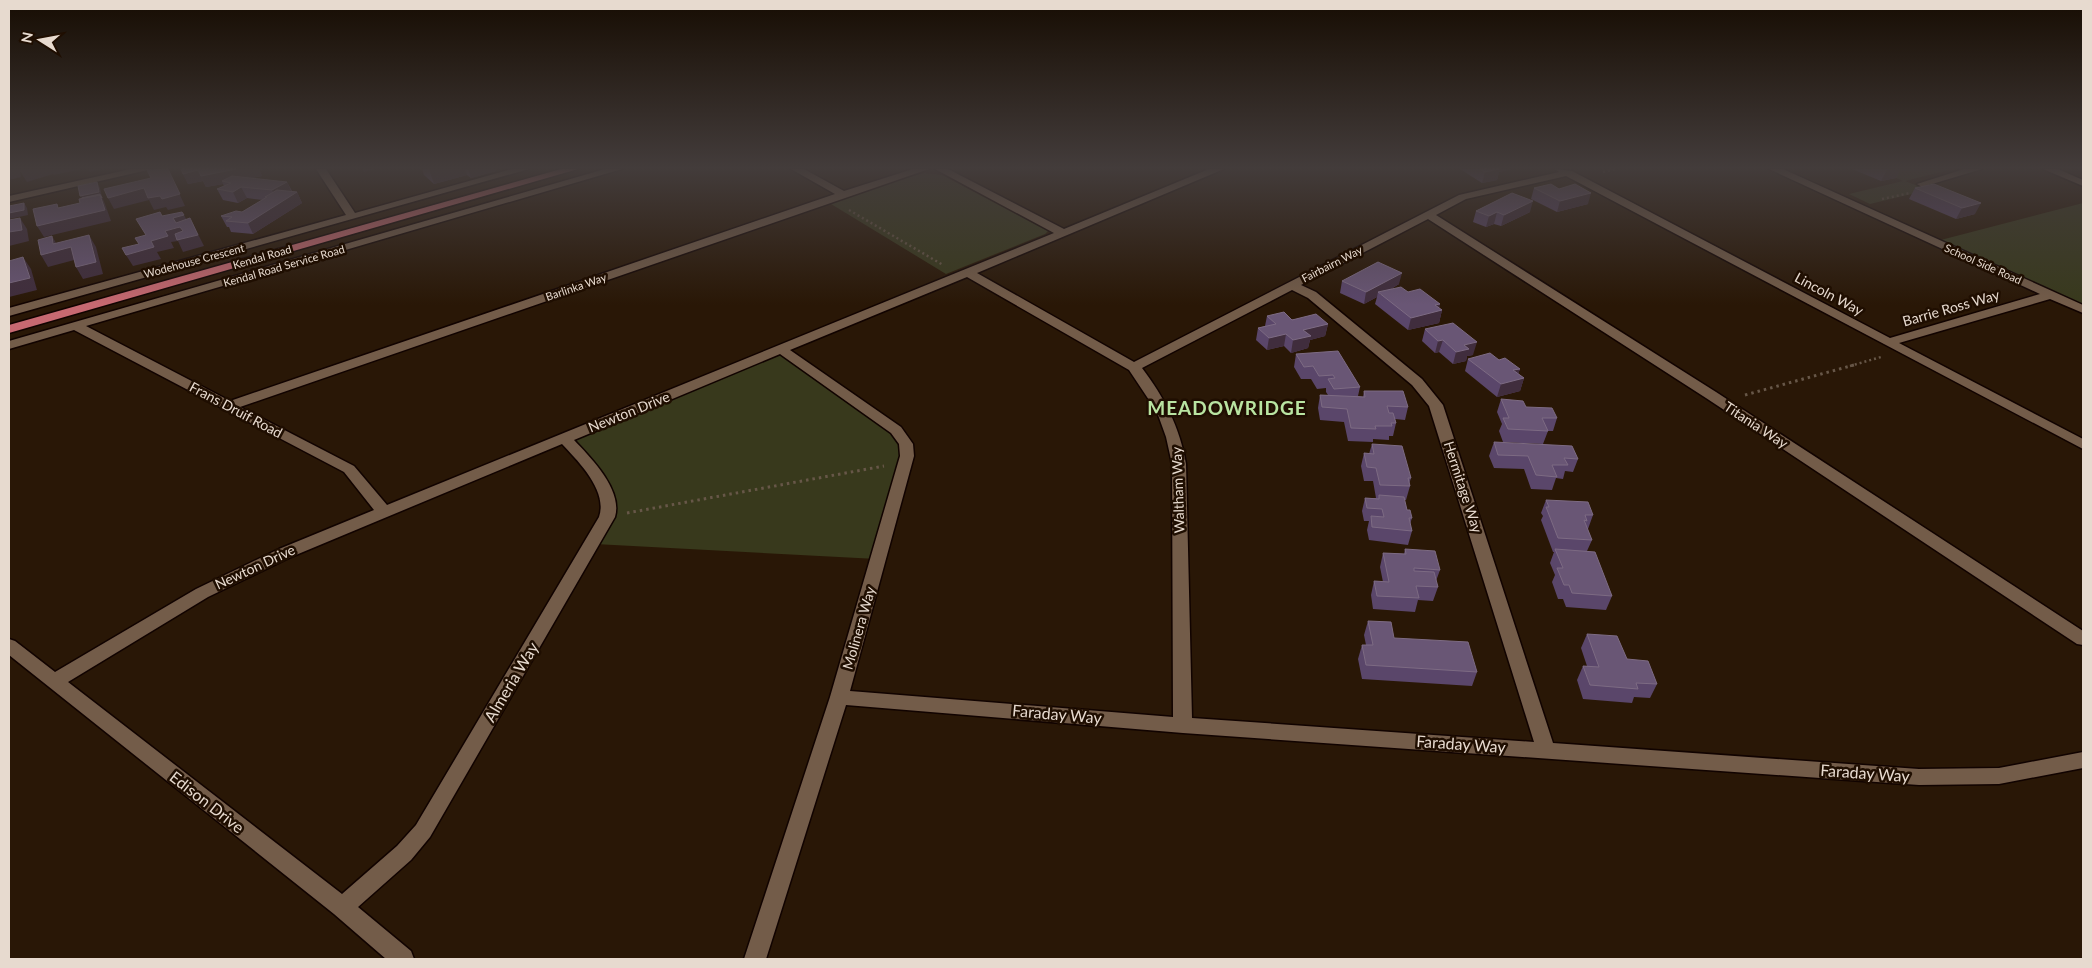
<svg xmlns="http://www.w3.org/2000/svg" width="2092" height="968" font-family="Lato,sans-serif">
  <rect width="100%" height="100%" fill="#291706"/>
  <path fill="#38391c" d="M1877 169H1953L1905 181 1928 190 1870 204 1849 194 1903 181Z
    M924 173 942 175 1048 231 1045 234 946 274 831 204V199Z
    M2083 203V309L1933 242Z
    M781 350 898 437 905 462 877 559 595 544 613 514V493L565 438Z"/>
  <g fill="none" stroke-linecap="round" stroke-linejoin="round">
    <defs>
      <path id="minor" d="M131 169H152L9 202V196Z
        M316 169H326L355 213 512 169H529L9 316V308L346 215Z
        M605 169H622L86 326 230 401 835 194 791 169H804L844 191 913 169H929L240 407 354 466 387 505 1054 233 935 169H948L1064 229 1209 169H1224L977 273 1134 362 1459 195 1559 172 1555 169 1572 171 1890 338 2040 294 1769 169H1783L2083 305V313L2050 299 1899 343 2083 439V449L1566 176 1466 199 1436 215 1716 392 2083 631V645L2077 644 1706 398 1428 219 1301 285 1316 292 1422 379 1443 405 1553 743 1919 769 1999 768 2083 752V768L1999 784 1919 785 1183 733 846 705 766 959H744L830 697 900 456 899 444 891 433 780 354 574 440C591 458 623 490 615 517L430 837 411 860 358 907 411 951 414 959H386L334 914 9 655V639L15 641 55 672 196 589 279 549 374 510 344 472 74 330 9 349V341ZM967 277 1129 370 1157 412 1166 437 1172 464 1173 717 850 691 914 456 913 444 901 427 790 350ZM1292 290 1308 298 1412 385 1429 406 1534 742 1192 718 1186 464C1180 427 1164 397 1142 368ZM562 444C579 462 608 491 599 517L416 825 397 846 342 894 68 682 208 597 291 557Z
        M1964 169H1982L1922 187 1917 184Z
        M2043 169H2058L2083 180V186Z"/>
      <path id="major" d="M561 169H578L9 333V325Z"/>
    </defs>
    <use href="#minor" stroke="#110300" stroke-width="3"/>
    <use href="#major" stroke="#110300" stroke-width="3"/>
    <path stroke="#675748" stroke-width="2.5" stroke-dasharray="2 3" stroke-linecap="butt" d="M1603 172 1616 169
      M1882 199 1910 193
      M849 210 943 265
      M1850 366 1881 357"/>
    <path stroke="#675748" stroke-width="3" stroke-dasharray="2.5 4" stroke-linecap="butt" d="M1745 395 1854 365
      M627 513 884 466"/>
    <use href="#minor" fill="#735c49" fill-rule="evenodd"/>
    <use href="#major" fill="#c76971" fill-rule="evenodd"/>
  </g>
  <path fill="#5a466a" d="M181 169 260 171 262 176 252 178 287 182 292 191 297 192 302 203 253 234 231 232 229 227H227L221 216 242 212 263 200 247 198 238 203 223 200 217 189 224 186 223 184 206 187 203 181 188 184Z
    M422 169H496V171L471 178 467 175 434 184 424 175Z
    M1460 169H1511L1499 172 1497 180 1482 183Z
    M1852 169H1900L1896 178 1881 181Z
    M1934 184 1975 214 1956 219 1909 199 1915 188Z
    M1534 188 1588 204 1557 212 1531 199Z
    M1476 211 1530 212 1501 226 1494 224 1486 227 1473 222Z
    M1342 281 1399 284 1391 289 1408 292 1442 310 1439 323 1408 330 1375 304 1377 297 1364 304 1340 293Z
    M1267 316 1328 324 1325 336 1310 340 1308 348 1291 353 1284 346 1267 350 1256 340 1258 328 1265 326Z
    M1425 329 1473 355 1467 356 1466 361 1453 364 1439 352 1435 353 1422 341Z
    M1296 354 1360 387 1358 396 1363 397 1364 391 1408 407 1405 420 1395 419 1396 423 1393 436H1389V440L1373 439V442L1348 441 1344 422 1320 420 1318 408 1320 395H1328L1326 392V388L1317 389 1311 379H1301L1294 367Z
    M1468 359 1499 360 1520 369 1518 374 1524 378 1520 391 1497 397 1465 371Z
    M1501 399 1526 407 1557 418 1553 431H1548L1543 444 1503 442 1499 431 1502 424 1497 412Z
    M1494 442 1578 459 1573 472 1565 471 1563 479 1556 478 1552 490 1531 489 1524 469 1494 468 1489 456Z
    M1372 444 1411 478 1409 484 1410 486 1406 500H1404L1407 510 1412 518 1410 524 1412 531 1408 545 1369 540 1367 530 1369 521H1364L1362 511 1365 498H1378H1376L1373 481H1364L1361 466 1364 453 1369 454Z
    M1546 500 1593 515 1588 529H1587L1592 540 1587 551 1612 596 1606 610 1566 607 1563 599H1558L1552 582 1555 575 1550 563 1554 552H1553L1541 520 1543 516 1541 513Z
    M1405 549 1440 570 1436 581 1438 587 1433 601 1418 600 1415 612 1373 609 1371 595 1374 581 1383 582 1380 567 1383 553 1404 554Z
    M1368 621 1394 638 1477 672 1472 686 1362 679 1358 659 1362 645H1366L1364 635Z
    M1587 634 1627 659 1657 684 1650 698 1634 697 1632 703 1583 699 1577 680 1583 666H1587L1581 648Z"/>
  <path fill="#402d3d" d="M9 169H81L54 175 53 174 27 182 20 171 21 177 9 180Z
    M89 169H101L90 172Z
    M168 169 185 206 168 210 166 207 154 210 149 200 114 209 108 198 144 188Z
    M236 169H263L260 171 262 176 230 182 222 181 223 184 206 187 201 176Z
    M363 169H374L364 172Z
    M429 169H465L467 175 434 184Z
    M468 169H496V171L471 178Z
    M1488 169H1511L1499 172 1497 180 1482 183 1485 172Z
    M1891 169H1900L1896 178 1881 181 1887 170Z
    M198 170 203 181 188 184 183 174Z
    M97 182 100 188 102 197 105 204 111 221 44 237 37 226 83 202 80 196Z
    M287 182 292 193 277 201 272 190Z
    M241 187 247 198 238 203 233 192Z
    M297 192 302 203 253 234 248 223Z
    M1591 193 1588 204 1557 212 1560 201Z
    M1533 201 1530 212 1501 226 1504 215Z
    M24 203 27 208 28 215 9 219V213Z
    M1981 203 1975 214 1956 219 1962 208Z
    M1497 212 1494 224 1486 227 1489 216Z
    M184 215 190 226 181 229 186 238 198 235 190 218 204 246 183 252 178 241 171 242 174 248 157 252 161 259 133 266 126 255 154 247 151 241 167 236 165 231 178 228 173 218Z
    M20 218 27 229 29 241 9 246V232Z
    M89 235 96 247 103 274 83 279 76 267Z
    M52 236 59 248 71 247 78 259 48 267 41 255 53 244Z
    M23 257 31 269 37 290 9 297V283Z
    M1402 273 1399 284 1381 295 1378 292 1377 297 1364 304 1366 292Z
    M1440 304 1439 311 1442 310 1439 323 1408 330 1411 318 1435 305Z
    M1328 324 1325 336 1310 340 1308 348 1291 353 1293 340 1303 330Z
    M1286 334 1284 346 1267 350 1269 338Z
    M1443 340 1439 352 1435 353 1438 341Z
    M1477 342 1473 355 1467 356 1466 361 1453 364 1456 352 1464 345Z
    M1520 369 1516 380 1524 378 1520 391 1497 397 1501 384 1513 370Z"/>
  <path fill="#695675" stroke="#7d6b83" d="M168 169 180 194 162 199 160 196 148 198 144 188 108 198 104 189 151 178 147 170Z
    M181 169H236L201 176 198 170 183 174Z
    M1480 169H1499L1485 172Z
    M232 176 287 182 272 190 241 187 233 192 217 189 231 183 222 181Z
    M97 182 99 192 80 196 78 186Z
    M1551 184 1559 189 1575 184 1591 193 1560 201 1534 188Z
    M1934 184 1981 203 1962 208 1915 188Z
    M277 190 297 192 248 223 226 221 232 217 221 216 236 211 242 212 267 197H265Z
    M1512 193 1533 201 1504 215 1497 212 1489 216 1476 211Z
    M100 194 102 198 100 195 82 198Z
    M100 195 105 210 37 226 33 209 57 204 58 208 80 203 79 199Z
    M24 203V210L9 213V206Z
    M160 212 162 216 182 212 184 215 173 218 176 223 190 218 198 235 177 240 175 234 183 231 180 227 165 231 168 236 151 241 154 247 126 255 122 248 139 244 135 238 146 235 136 219Z
    M20 218 22 230 9 232V220Z
    M89 235 96 262 76 267 71 247 41 255 38 240 52 236 53 244Z
    M23 257 30 278 9 283V261Z
    M1378 262 1402 273 1366 292 1342 281Z
    M1401 287 1408 292 1420 289 1440 304 1435 305 1442 310 1411 318 1378 292Z
    M1284 312 1292 320 1316 314 1328 324 1303 330 1311 336 1293 340 1286 334 1269 338 1258 328 1276 324 1267 316Z
    M1453 323 1477 342 1464 345 1469 349 1456 352 1443 340 1438 341 1425 329Z
    M1338 351 1360 387 1334 389 1328 379 1335 378 1333 375 1319 376 1313 366 1304 367 1296 354Z
    M1490 353 1499 360 1505 358 1520 369 1513 370 1524 378 1501 384 1468 359Z
    M1364 391H1403L1408 407 1387 406 1389 413H1393L1396 423H1391L1392 426H1375L1376 429 1351 428 1347 409 1322 407 1320 395 1365 397Z
    M1501 399 1523 401 1526 407 1552 408 1557 418H1542L1548 431 1508 429 1503 418H1509Z
    M1494 442 1572 446 1578 459 1564 458 1568 465H1552L1557 477 1536 475 1528 456 1498 455Z
    M1372 444 1402 446 1411 478H1408L1410 486 1380 485 1376 468 1367 467 1364 453 1374 454Z
    M1379 495 1404 497 1407 510H1410L1412 518H1409L1412 531 1372 527 1371 516 1384 517 1382 509 1367 508 1365 498 1379 499Z
    M1546 500 1588 502 1593 515H1585L1587 521 1584 520 1592 540 1558 538 1546 507H1549Z
    M1405 549 1435 551 1440 570 1414 568V571L1434 572 1438 587 1416 586 1419 598 1377 596 1374 581 1389 582 1383 553 1406 554Z
    M1555 549 1595 552 1612 596 1572 593 1569 585H1564L1557 568H1563Z
    M1368 621 1391 622 1394 638 1468 642 1477 672 1366 665 1362 645H1373Z
    M1587 634 1617 636 1627 659 1648 661 1657 684 1636 683 1638 689 1590 685 1583 666 1599 667Z"/>
  <linearGradient id="sky" x2="0" y2="1"><stop stop-color="#170d03"/><stop offset="0.55" stop-color="#433c3b"/><stop offset="1" stop-color="#433c3b" stop-opacity="0"/></linearGradient>
  <rect width="2092" height="305" fill="url(#sky)"/>
  <g text-anchor="middle" stroke-width="5" stroke-linejoin="round" paint-order="stroke">
    <g font-size="11" fill="#e7dacf" stroke="#1f0e01">
      <text transform="translate(262 257) rotate(-16)" y="4">Kendal Road</text>
      <text transform="translate(194 261) rotate(-15)" y="4">Wodehouse Crescent</text>
      <text transform="translate(1332 264) rotate(-27)" y="4">Fairbairn Way</text>
      <text transform="translate(1983 264) rotate(24)" y="4">School Side Road</text>
      <text transform="translate(284 266) rotate(-16)" y="4">Kendal Road Service Road</text>
      <text transform="translate(576 287) rotate(-19)" y="4">Barlinka Way</text>
    </g>
    <g font-size="14" fill="#e7dacf" stroke="#1f0e01">
      <text transform="translate(1829 294) rotate(28)" y="5">Lincoln Way</text>
      <text transform="translate(1951 308) rotate(-16)" y="5">Barrie Ross Way</text>
      <text transform="translate(236 410) rotate(28)" y="5">Frans Druif Road</text>
      <text transform="translate(629 412) rotate(-22)" y="5">Newton Drive</text>
      <text transform="translate(1756 425) rotate(33)" y="5">Titania Way</text>
      <text transform="translate(1463 487) rotate(72)" y="5">Hermitage Way</text>
      <text transform="translate(1178 490) rotate(-92)" y="5">Waltham Way</text>
      <text transform="translate(255 567) rotate(-25)" y="5">Newton Drive</text>
      <text transform="translate(859 628) rotate(-74)" y="5">Molinera Way</text>
    </g>
    <g font-size="16" fill="#e7dacf" stroke="#1f0e01">
      <text transform="translate(511 682) rotate(-59)" y="6">Almeria Way</text>
      <text transform="translate(1057 714) rotate(5)" y="6">Faraday Way</text>
      <text transform="translate(1461 744) rotate(4)" y="6">Faraday Way</text>
      <text transform="translate(1865 773) rotate(4)" y="6">Faraday Way</text>
      <text transform="translate(207 802) rotate(38)" y="6">Edison Drive</text>
    </g>
    <g font-size="19" font-weight="bold" letter-spacing="1" fill="#b9e4a1" stroke="#1f0e01">
      <text x="1227" y="415">MEADOWRIDGE</text>
    </g>
  </g>
  <rect width="2092" height="968" fill="none" stroke="#e7dacf" stroke-width="20"/>
  <g transform="translate(40 40) rotate(281)" stroke="#1f0e01" stroke-width="4" paint-order="stroke">
  <path d="M0-4L9 19L0 12L-9 19Z" fill="#e7dacf"/>
  <text y="-8" font-size="14" font-weight="bold" text-anchor="middle" fill="#e7dacf">N</text>
  </g>
</svg>
